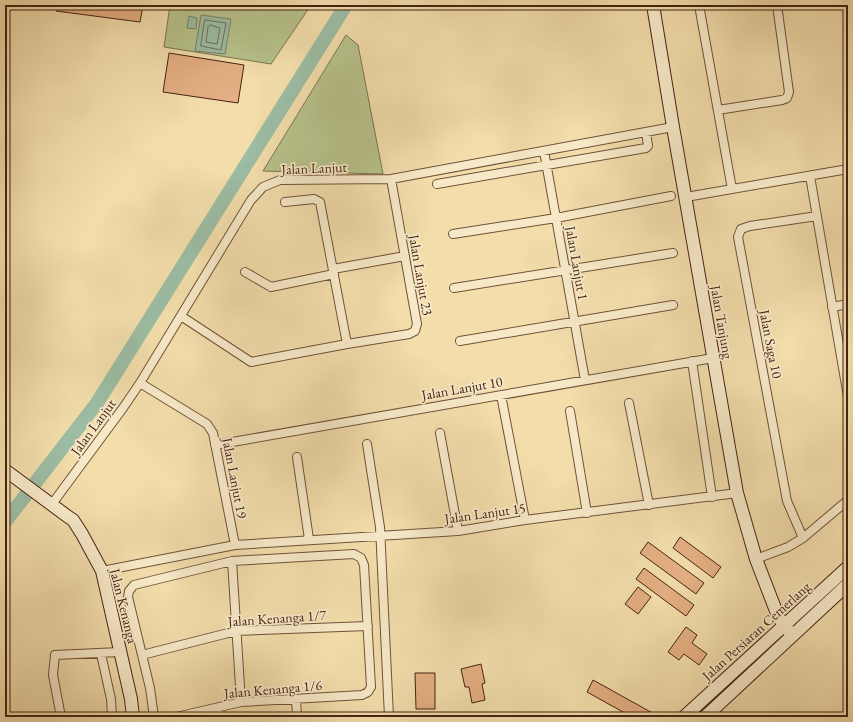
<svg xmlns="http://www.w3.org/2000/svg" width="853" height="722" font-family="'EB Garamond',serif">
  <rect width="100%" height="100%" fill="#f2ddab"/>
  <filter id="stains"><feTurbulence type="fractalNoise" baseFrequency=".005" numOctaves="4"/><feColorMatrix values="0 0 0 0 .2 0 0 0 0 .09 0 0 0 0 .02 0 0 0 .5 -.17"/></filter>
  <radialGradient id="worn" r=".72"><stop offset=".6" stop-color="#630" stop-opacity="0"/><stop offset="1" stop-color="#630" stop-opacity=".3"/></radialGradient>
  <path fill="#b7c28c" stroke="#7e7250" d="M170 5H311L271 64 164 47Z
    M346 35 358 45 383 174 263 171Z"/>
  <path fill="#9cbda4" stroke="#797f6a" d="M201 15 231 19 225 54 195 51Z
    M189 16 197 18 196 29 187 28Z"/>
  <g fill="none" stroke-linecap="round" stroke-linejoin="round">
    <path stroke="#70705c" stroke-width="1" d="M205 20 226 23 221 50 201 46Z
      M210 25 220 28 217 44 206 42 208 27Z"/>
    <path stroke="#9cbda4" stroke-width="14" d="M5 522 97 403 346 5"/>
  </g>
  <path fill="#e4af82" stroke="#452313" d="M56 5H143L140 22 56 11Z
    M169 53 244 65 238 103 163 92Z
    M680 537 721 567 713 578 673 548Z
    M648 542 704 583 696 594 640 553Z
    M644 568 694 605 686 616 636 579Z
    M638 587 651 597 638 614 625 604Z
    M686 627 697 635 692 643 707 654 699 665 684 654 679 660 668 652Z
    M481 664 485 683 482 684 485 700 472 703 469 687H465L461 669Z
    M415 673H435V709H416Z
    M593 680 658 716 657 717H632L587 692Z"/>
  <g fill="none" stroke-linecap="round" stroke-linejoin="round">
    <defs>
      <path id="street" d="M699 5 732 189
        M718 110 782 100 787 98 789 92 777 5
        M544 151 585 380
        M810 176 848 397
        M437 184 646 148 648 146 646 132
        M686 197 848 169
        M285 202 314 199 320 202 347 344
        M453 234 556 218 671 196
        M333 269 405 256
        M245 272 271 287 334 274
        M454 288 673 253
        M832 307 848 304
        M181 316 251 362 347 344 409 334 415 331 417 324 391 179
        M460 341 673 305
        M692 361 712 497
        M140 383 207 424 213 433 235 545
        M501 395 525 520
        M629 403 649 505
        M570 411 587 513
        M440 433 458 531
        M367 444 380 527 389 717
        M215 445 713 358
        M297 457 309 539
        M52 504 123 408 140 383 251 200 263 187 280 180 391 179 673 127
        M803 538 787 501 738 237 741 229 750 226 817 216
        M756 559 788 547 803 538 848 500
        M232 561 241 702
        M102 571 235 545 458 531 525 520 737 493
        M101 654 111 699 112 717
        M142 655 236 631 368 626
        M296 700 297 717
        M219 707 220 717
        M61 717 53 675 55 655 120 652
        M154 717 150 688 128 597 129 591 134 585 232 561 354 554 361 558 364 565 371 687 368 692 362 695 241 702 176 717"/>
      <path id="secondary" d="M653 5 673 127 737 493 756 559 778 616 784 626 793 635
        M5 470 67 516 73 520 82 534 102 571 131 699 133 717
        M684 717 848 567
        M705 717 848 584"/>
    </defs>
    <use href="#street" stroke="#705239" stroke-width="10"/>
    <use href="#secondary" stroke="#452313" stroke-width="14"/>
    <use href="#street" stroke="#f7e9c8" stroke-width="8"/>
    <use href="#secondary" stroke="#f7e9c8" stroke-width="12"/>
  </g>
  <g text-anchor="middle" stroke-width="3.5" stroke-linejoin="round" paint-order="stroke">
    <g font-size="14" fill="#452313" stroke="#f7e9c8">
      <text transform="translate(314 168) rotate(-2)" y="5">Jalan Lanjut</text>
      <text transform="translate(577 263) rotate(80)" y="5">Jalan Lanjut 1</text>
      <text transform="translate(421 275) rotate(80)" y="5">Jalan Lanjut 23</text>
      <text transform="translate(722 322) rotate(80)" y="5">Jalan Tanjung</text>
      <text transform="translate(771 344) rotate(79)" y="5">Jalan Saga 10</text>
      <text transform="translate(462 388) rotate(-10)" y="5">Jalan Lanjut 10</text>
      <text transform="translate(93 427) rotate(-54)" y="5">Jalan Lanjut</text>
      <text transform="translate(235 478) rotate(79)" y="5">Jalan Lanjut 19</text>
      <text transform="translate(485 513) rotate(-8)" y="5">Jalan Lanjut 15</text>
      <text transform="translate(124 606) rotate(76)" y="5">Jalan Kenanga</text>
      <text transform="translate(277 618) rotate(-4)" y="5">Jalan Kenanga 1/7</text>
      <text transform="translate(756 631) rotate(-42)" y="5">Jalan Persiaran Cemerlang</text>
      <text transform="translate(273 689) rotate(-5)" y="5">Jalan Kenanga 1/6</text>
    </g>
  </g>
  <rect width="853" height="722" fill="none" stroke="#f2ddab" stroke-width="20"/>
  <rect x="6" y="6" width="841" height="710" fill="none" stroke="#452313" stroke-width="2"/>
  <rect x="10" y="10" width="833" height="702" fill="none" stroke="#452313"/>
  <rect width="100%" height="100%" filter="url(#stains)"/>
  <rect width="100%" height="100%" fill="url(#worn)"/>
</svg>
